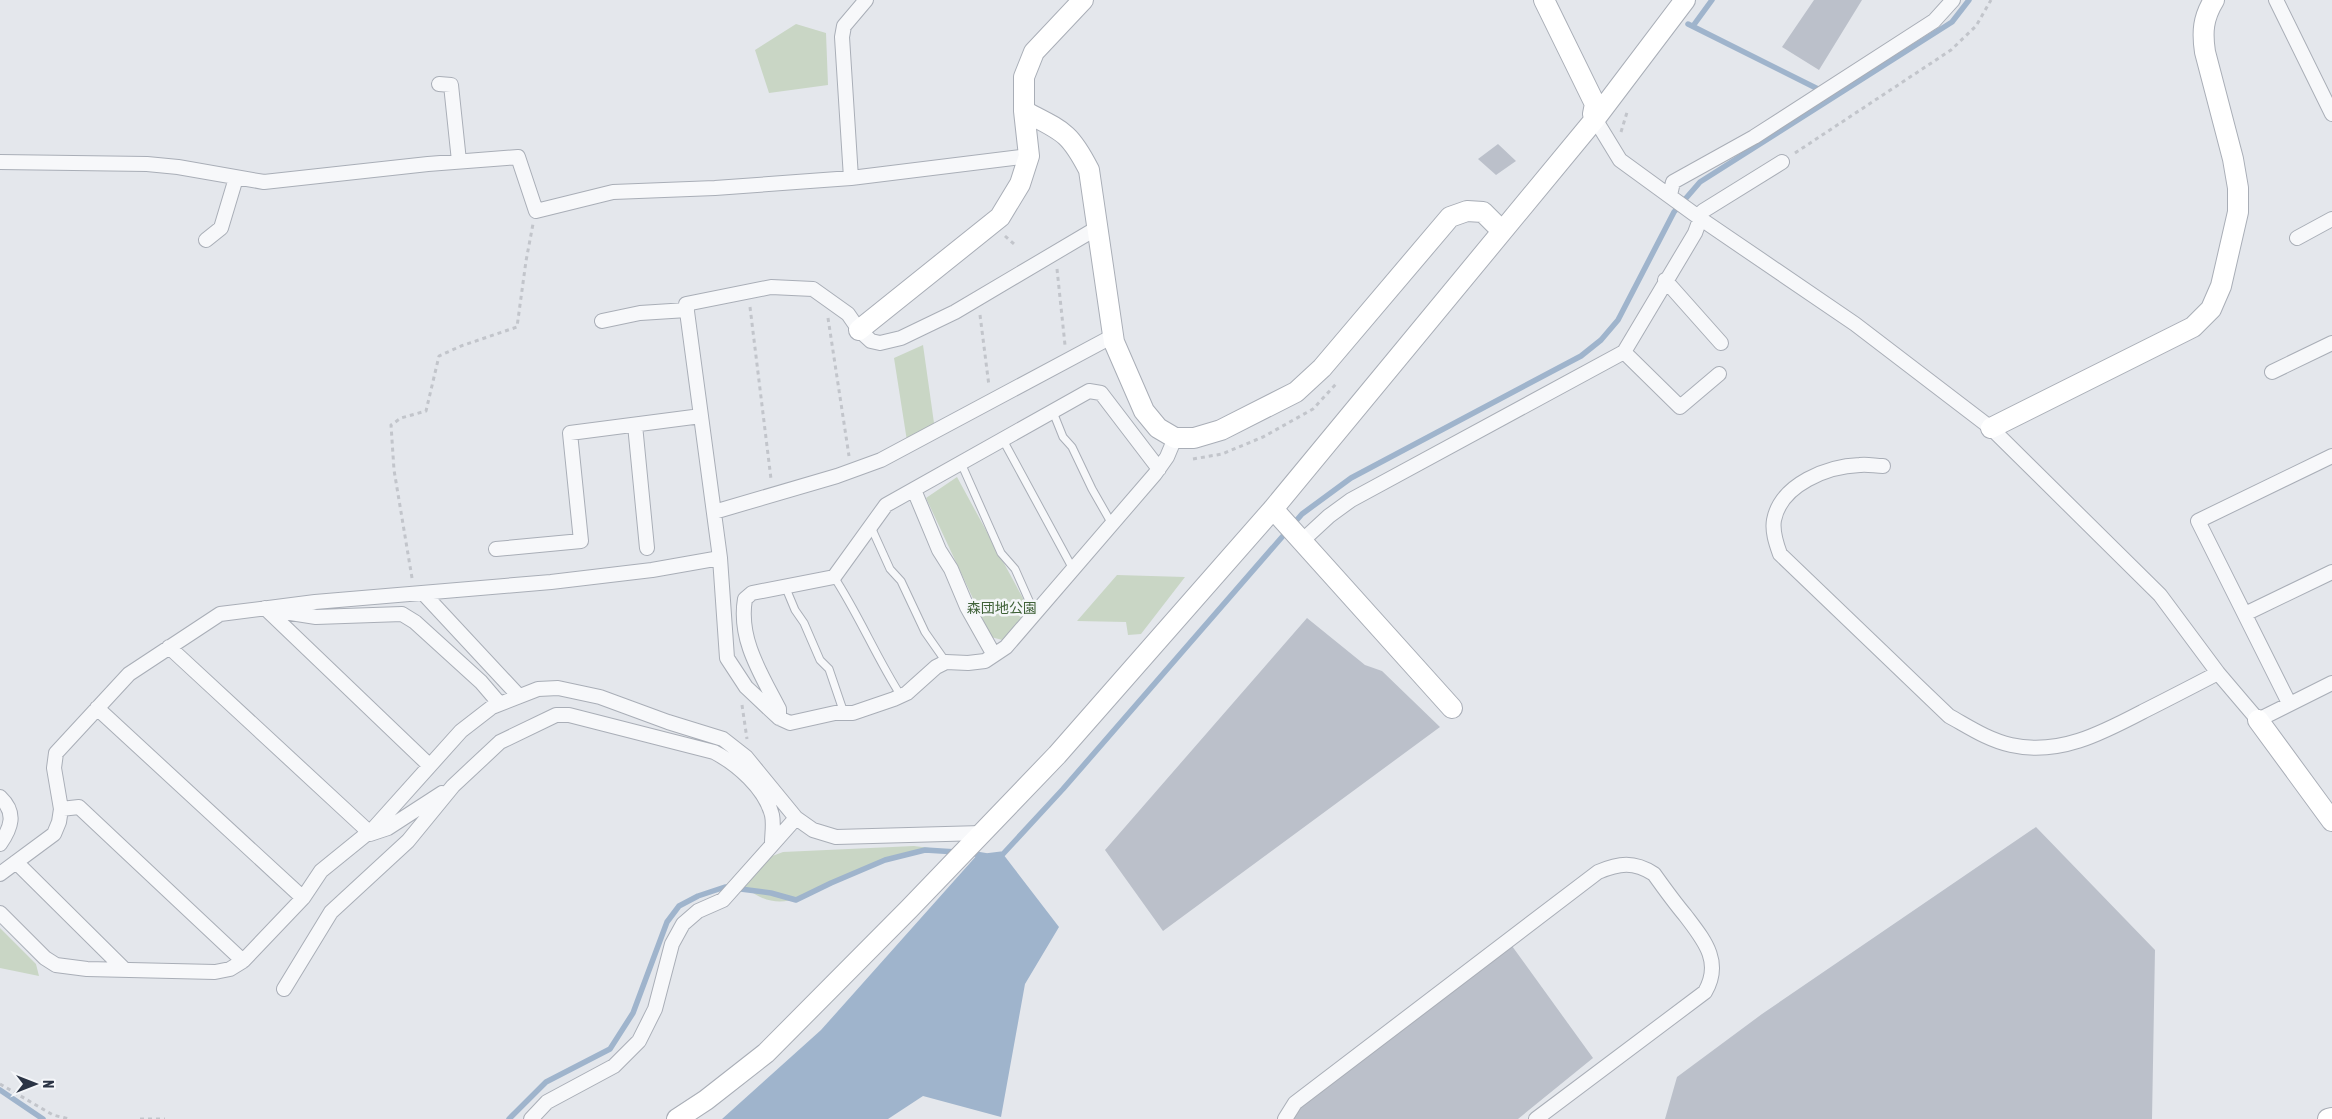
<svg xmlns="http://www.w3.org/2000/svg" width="2332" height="1119" font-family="'Asap Condensed','Noto Sans JP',sans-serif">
  <rect width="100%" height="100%" fill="#e4e7ec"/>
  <path fill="#c9d6c5" d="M796 24 826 33 828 85 769 93 755 50Z
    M923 345 934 423 907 441 894 358Z
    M957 477 1031 613 1006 641 991 637 926 498Z
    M1117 575 1185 577 1141 634 1128 635 1126 622 1077 621Z
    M914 846 938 849C911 856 882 861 856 871 816 886 784 922 744 886L767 858 783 852Z
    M0 928 36 964 39 976 0 968Z"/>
  <path fill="#9fb4cc" d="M978 854 989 858 1003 854 1059 927 1025 984 1001 1117 923 1096 888 1119H722L821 1030Z"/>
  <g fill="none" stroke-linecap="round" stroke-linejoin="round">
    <path stroke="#9fb4cc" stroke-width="5.5" d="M1688 24 1822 91
      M1693 26 1712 0
      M969 853 987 856 1003 854 1063 789 1302 514 1351 478 1581 356 1601 340 1618 320 1674 212 1700 182 1952 22 1969 0
      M0 1090 43 1119
      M509 1119 546 1082 610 1049 633 1013 667 922 679 906 698 896 725 887 771 893 796 900 831 883 885 860 925 850 957 852"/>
  </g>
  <path fill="#bbc0ca" d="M1814 0H1862L1819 70 1782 47Z
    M1498 144 1516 161 1496 175 1478 159Z
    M1307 618 1365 665 1382 671 1440 727 1163 931 1105 850Z
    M2036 827 2155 950 2152 1119H1665L1677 1077 1762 1014Z
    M1512 946 1593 1058 1518 1119H1285Z"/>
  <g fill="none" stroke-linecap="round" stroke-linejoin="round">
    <defs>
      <path id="lane" d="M1053 412 1063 437 1072 447 1092 489 1112 524
        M1003 440 1073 569
        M961 463 1001 553 1015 569 1035 614
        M871 527 890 569 901 581 925 632 946 662
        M834 577C859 615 876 657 901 696
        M785 586 795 610 804 623 820 660 829 669 844 713"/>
      <path id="street" d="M2276 0 2332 114
        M439 84 451 85 459 161
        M1595 119 1620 160 1701 219 1855 324 1991 428 2160 595 2218 673 2258 720 2332 683
        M0 162 147 164 178 167 264 182 428 164 518 157 536 211 613 192 715 188 851 178 1029 156
        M851 178 842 37 844 26 866 0
        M1670 195 1673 182 1754 137 1934 21 1953 0
        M1097 228 955 312 901 338 880 343 871 341 859 330 848 314 813 289 771 287 686 304 720 558 727 658 746 687 779 718 790 723 835 713H853L894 699 907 693 936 667 946 662 968 663 985 661 1006 647 1155 474 1167 457 1175 438
        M2297 238 2332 219
        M206 240 221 228 236 178
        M1665 280 1721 343
        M602 321 640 313 687 310
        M1624 352 1680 407 1719 374
        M2272 372 2332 343
        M635 425 647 548
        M1883 466C1876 466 1867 464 1860 465 1828 466 1781 484 1774 520 1772 531 1776 543 1780 554L1949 716C1969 727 1988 740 2011 745 2059 756 2102 733 2144 711 2168 699 2193 686 2218 673
        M914 490 939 550 951 569 967 607 994 655
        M714 512 837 476 881 460 1113 336
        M1303 540 1329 516 1351 500 1624 352 1695 233 1703 211 1782 162
        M496 549 581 541 570 433 701 416
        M423 593 518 695
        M265 608 429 765
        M278 611 316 617 402 614 415 622 481 682 499 703
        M2245 614 2332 572
        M169 647 369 832
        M2289 703 2198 521 2332 456
        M97 708 303 898
        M779 718V709C761 674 738 639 745 599L752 593 834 577 886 505 1089 391 1101 393 1159 469
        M0 797C17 813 11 828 0 844
        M61 809 79 807 243 961 303 898 321 871 374 828 461 731 492 707 538 689 558 688 600 697 668 722 723 739 746 757 796 818 813 830 836 837 982 833
        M370 834 388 828 442 793
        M16 862 125 970
        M0 874 54 834 59 822 61 809 54 768 56 753 129 674 220 614 315 602 551 582 652 570 720 558
        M0 913 45 958 56 965 87 969 215 972 230 969 243 961
        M284 989 331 912 408 841 453 786 500 742 556 715H569L714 752C737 764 765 788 772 815 774 824 772 834 772 843
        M531 1119 547 1102 614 1066 639 1041 655 1009 672 944 683 924 698 911 723 900 796 818
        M1285 1119 1295 1103 1598 872C1619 863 1634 861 1654 874 1664 888 1674 902 1685 915 1703 939 1723 961 1705 992L1536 1119"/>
      <path id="secondary" d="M1544 0 1595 104 1593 114 1595 119
        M1024 111C1062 131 1069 131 1089 170L1114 342 1144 411 1158 428 1175 438H1194L1221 430 1296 392 1322 368 1450 217 1467 211 1483 212 1502 231
        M859 330 1000 217 1020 184 1029 156 1024 111V77L1034 52 1083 0
        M1991 428 2193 327 2211 309 2221 286 2238 212V188L2233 159 2205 52C2202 32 2203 18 2214 0
        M1273 509 1452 708
        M2258 720 2332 821
        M677 1119 706 1100 766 1053 909 909 1057 755 1273 509 1595 119 1685 0
        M2328 1119 2332 1118"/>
    </defs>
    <use href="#lane" stroke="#a9aeb7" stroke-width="9"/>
    <use href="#street" stroke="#a9aeb7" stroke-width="16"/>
    <use href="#secondary" stroke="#a9aeb7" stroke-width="22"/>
    <path stroke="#c2c5cb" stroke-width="3" stroke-dasharray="4 4" stroke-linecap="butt" d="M1621 132 1628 109
      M1795 153 1951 50 1976 26 1991 0
      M1005 236 1014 244
      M1057 269 1065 345
      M750 307 771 479
      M980 315 989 386
      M828 318 849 456
      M1193 459 1222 454 1263 437 1313 409 1336 384
      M412 578 394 470 391 425 401 418 426 411 439 356 461 346 517 327 526 261 533 224
      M742 705 747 739
      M0 1084 53 1115 69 1119
      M140 1119H165"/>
    <use href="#lane" stroke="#f7f8fa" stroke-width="7"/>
    <use href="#street" stroke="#f7f8fa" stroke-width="14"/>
    <use href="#secondary" stroke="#fff" stroke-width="20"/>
  </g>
  <g text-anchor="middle" stroke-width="5" stroke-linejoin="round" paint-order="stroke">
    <g font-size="14" fill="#3f6138" stroke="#f4f6f9">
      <text x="1002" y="613">森団地公園</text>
    </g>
  </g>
  <g transform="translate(35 1084) rotate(90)" stroke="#f4f6f9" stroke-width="4" paint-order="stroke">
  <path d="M0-4L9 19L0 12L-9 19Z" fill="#2b3445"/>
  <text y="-8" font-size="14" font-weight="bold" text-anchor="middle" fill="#2b3445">N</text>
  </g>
</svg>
